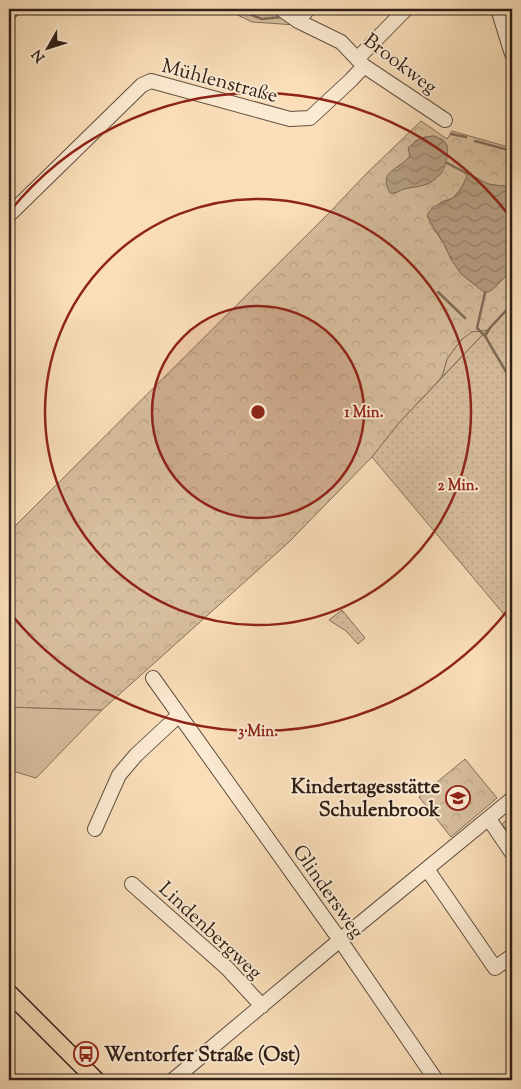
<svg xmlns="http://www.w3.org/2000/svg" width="521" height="1089" font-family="'Sorts Mill Goudy',serif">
  <defs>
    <pattern id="forest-crowns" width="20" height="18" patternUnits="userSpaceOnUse" patternTransform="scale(1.25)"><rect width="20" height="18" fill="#d7be9e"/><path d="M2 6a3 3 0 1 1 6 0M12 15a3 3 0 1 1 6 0" fill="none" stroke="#b9a387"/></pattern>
    <pattern id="garden-dots" width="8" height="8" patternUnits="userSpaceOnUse" patternTransform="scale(1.25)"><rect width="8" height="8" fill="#d7be9e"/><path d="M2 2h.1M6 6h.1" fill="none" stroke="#b9a387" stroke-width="1.8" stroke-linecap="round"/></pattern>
    <pattern id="water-waves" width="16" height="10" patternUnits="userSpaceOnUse" patternTransform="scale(1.25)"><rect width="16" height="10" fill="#b59d82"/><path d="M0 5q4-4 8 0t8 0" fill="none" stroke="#948069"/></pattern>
  </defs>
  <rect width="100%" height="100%" fill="#f9deb9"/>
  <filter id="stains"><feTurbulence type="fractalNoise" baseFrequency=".004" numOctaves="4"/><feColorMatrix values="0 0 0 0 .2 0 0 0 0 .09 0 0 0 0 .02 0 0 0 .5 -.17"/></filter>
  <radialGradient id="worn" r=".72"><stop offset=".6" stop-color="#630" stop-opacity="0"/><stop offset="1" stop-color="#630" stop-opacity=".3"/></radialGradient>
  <path fill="#d7be9e" stroke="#846f5b" d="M512 304 442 377 447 359 461 340 471 332 487 329Z
    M9 707 102 710 36 778 9 770Z
    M512 815V839L502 824Z"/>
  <path fill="url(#forest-crowns)" stroke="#846f5b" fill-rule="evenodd" d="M225 9H271L296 25 252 22Z
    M421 121 447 139 452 131 512 148V191C505 183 494 187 486 183 479 180 475 176 468 174L462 187 453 198 441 202 429 222 444 244 452 261 492 290 512 270V304L487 330 472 332 461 340 447 359 442 377 398 424 372 457 288 543 102 710 9 707V532L330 212 366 174ZM434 136 443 140 427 184 403 189 393 194 398 166C410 160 411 154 415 141L425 137Z
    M465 759 497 798 451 837 419 797Z"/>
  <path fill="url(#garden-dots)" stroke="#846f5b" d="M512 304V624L372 457 398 424Z
    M342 610 365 638 358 644 346 631 329 620Z"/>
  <path fill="url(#water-waves)" stroke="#806b58" d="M434 136 443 140 447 145C449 162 443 177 427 184 420 187 412 187 404 189 399 191 395 194 390 193 377 170 400 170 410 156L408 148C416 140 423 137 434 136Z
    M468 174C475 176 479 180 486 183 494 187 505 183 512 191V270L492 290 485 293 461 274 452 261 444 244 427 216C431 204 443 204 453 198 461 193 464 182 468 174Z"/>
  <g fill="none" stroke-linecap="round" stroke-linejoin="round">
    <path stroke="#806b58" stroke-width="2.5" d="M236 9 262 19 281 17
      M451 134 466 137
      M475 141 512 151
      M447 163 468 174
      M438 292 465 318
      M512 304 490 328 485 336 512 382
      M485 336 477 328 485 293"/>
    <defs>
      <path id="minor" d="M281 9 298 21 341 42 364 66 445 120
        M498 9 512 54
        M9 13 13 9
        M298 21 308 9
        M357 59 406 9
        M9 215 142 85 151 81 290 119 310 118 351 80 364 66
        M153 678 340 940 436 1080
        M489 819 512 853
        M95 829 119 775 136 755 179 715
        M427 869 495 968 512 956
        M132 884 227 968 262 1006
        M173 1080 340 940 512 799"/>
      <path id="major" d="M9 993 96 1080"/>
    </defs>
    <use href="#minor" stroke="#625040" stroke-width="16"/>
    <use href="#major" stroke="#302018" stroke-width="19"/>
    <use href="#minor" stroke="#fbead2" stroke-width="14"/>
    <use href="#major" stroke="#f9deb9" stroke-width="16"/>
  </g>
  <circle cx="258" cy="412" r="106" fill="#8f2418" fill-opacity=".12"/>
  <g fill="none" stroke="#8f2418" stroke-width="2.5">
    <circle cx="258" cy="412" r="106"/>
    <circle cx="258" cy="412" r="213"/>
    <path d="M511 606A319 319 0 0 1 10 613M10 211A319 319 0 0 1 511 218"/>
  </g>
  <defs>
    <symbol id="school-ring" viewBox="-11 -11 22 22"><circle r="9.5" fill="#fbead2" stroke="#8f2418" stroke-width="1.5"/><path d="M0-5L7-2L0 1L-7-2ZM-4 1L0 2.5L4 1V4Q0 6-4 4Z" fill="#8f2418"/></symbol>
    <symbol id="bus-ring" viewBox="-11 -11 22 22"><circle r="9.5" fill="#fbead2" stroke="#8f2418" stroke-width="1.5"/><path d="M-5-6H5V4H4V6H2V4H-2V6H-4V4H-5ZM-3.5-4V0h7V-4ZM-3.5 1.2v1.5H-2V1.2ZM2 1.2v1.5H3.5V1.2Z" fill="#8f2418"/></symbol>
  </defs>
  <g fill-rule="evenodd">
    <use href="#school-ring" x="444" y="784" width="28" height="28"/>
    <use href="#bus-ring" x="72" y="1040" width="28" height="28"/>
  </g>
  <g text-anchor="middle" stroke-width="4" stroke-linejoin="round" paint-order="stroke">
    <g font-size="20" fill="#302018" stroke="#fbead2">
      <text transform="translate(401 63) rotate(37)" y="7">Brookweg</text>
      <text transform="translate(220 80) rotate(15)" y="7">Mühlenstraße</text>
      <text transform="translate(329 891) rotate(55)" y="7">Glindersweg</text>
      <text transform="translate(211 930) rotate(43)" y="7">Lindenbergweg</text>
    </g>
    <g font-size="20" font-weight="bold" fill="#302018" stroke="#fbead2" text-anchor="end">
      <text x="440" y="793">Kindertagesstätte<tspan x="440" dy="23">Schulenbrook</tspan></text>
      <text x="104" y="1061" text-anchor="start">Wentorfer Straße (Ost)</text>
    </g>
  </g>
  <circle cx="258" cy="412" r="8" fill="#8f2418" stroke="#fbead2" stroke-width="2.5"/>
  <g font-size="15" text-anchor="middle" font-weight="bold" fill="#8f2418" stroke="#fbead2" stroke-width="4" stroke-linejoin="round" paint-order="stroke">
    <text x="364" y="417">1 Min.</text>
    <text x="458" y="490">2 Min.</text>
    <text x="258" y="736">3 Min.</text>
  </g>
  <rect width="521" height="1089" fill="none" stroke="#f9deb9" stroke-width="30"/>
  <rect x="10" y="10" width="501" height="1069" fill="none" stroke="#302018" stroke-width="2.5"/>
  <rect x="15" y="15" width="491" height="1059" fill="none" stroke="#302018"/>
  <g transform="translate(48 48) rotate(231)" stroke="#fbead2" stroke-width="4" paint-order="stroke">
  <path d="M0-4L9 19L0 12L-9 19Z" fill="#302018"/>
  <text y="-8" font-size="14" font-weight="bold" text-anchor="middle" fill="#302018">N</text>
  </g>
  <rect width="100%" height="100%" filter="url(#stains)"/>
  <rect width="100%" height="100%" fill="url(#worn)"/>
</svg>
